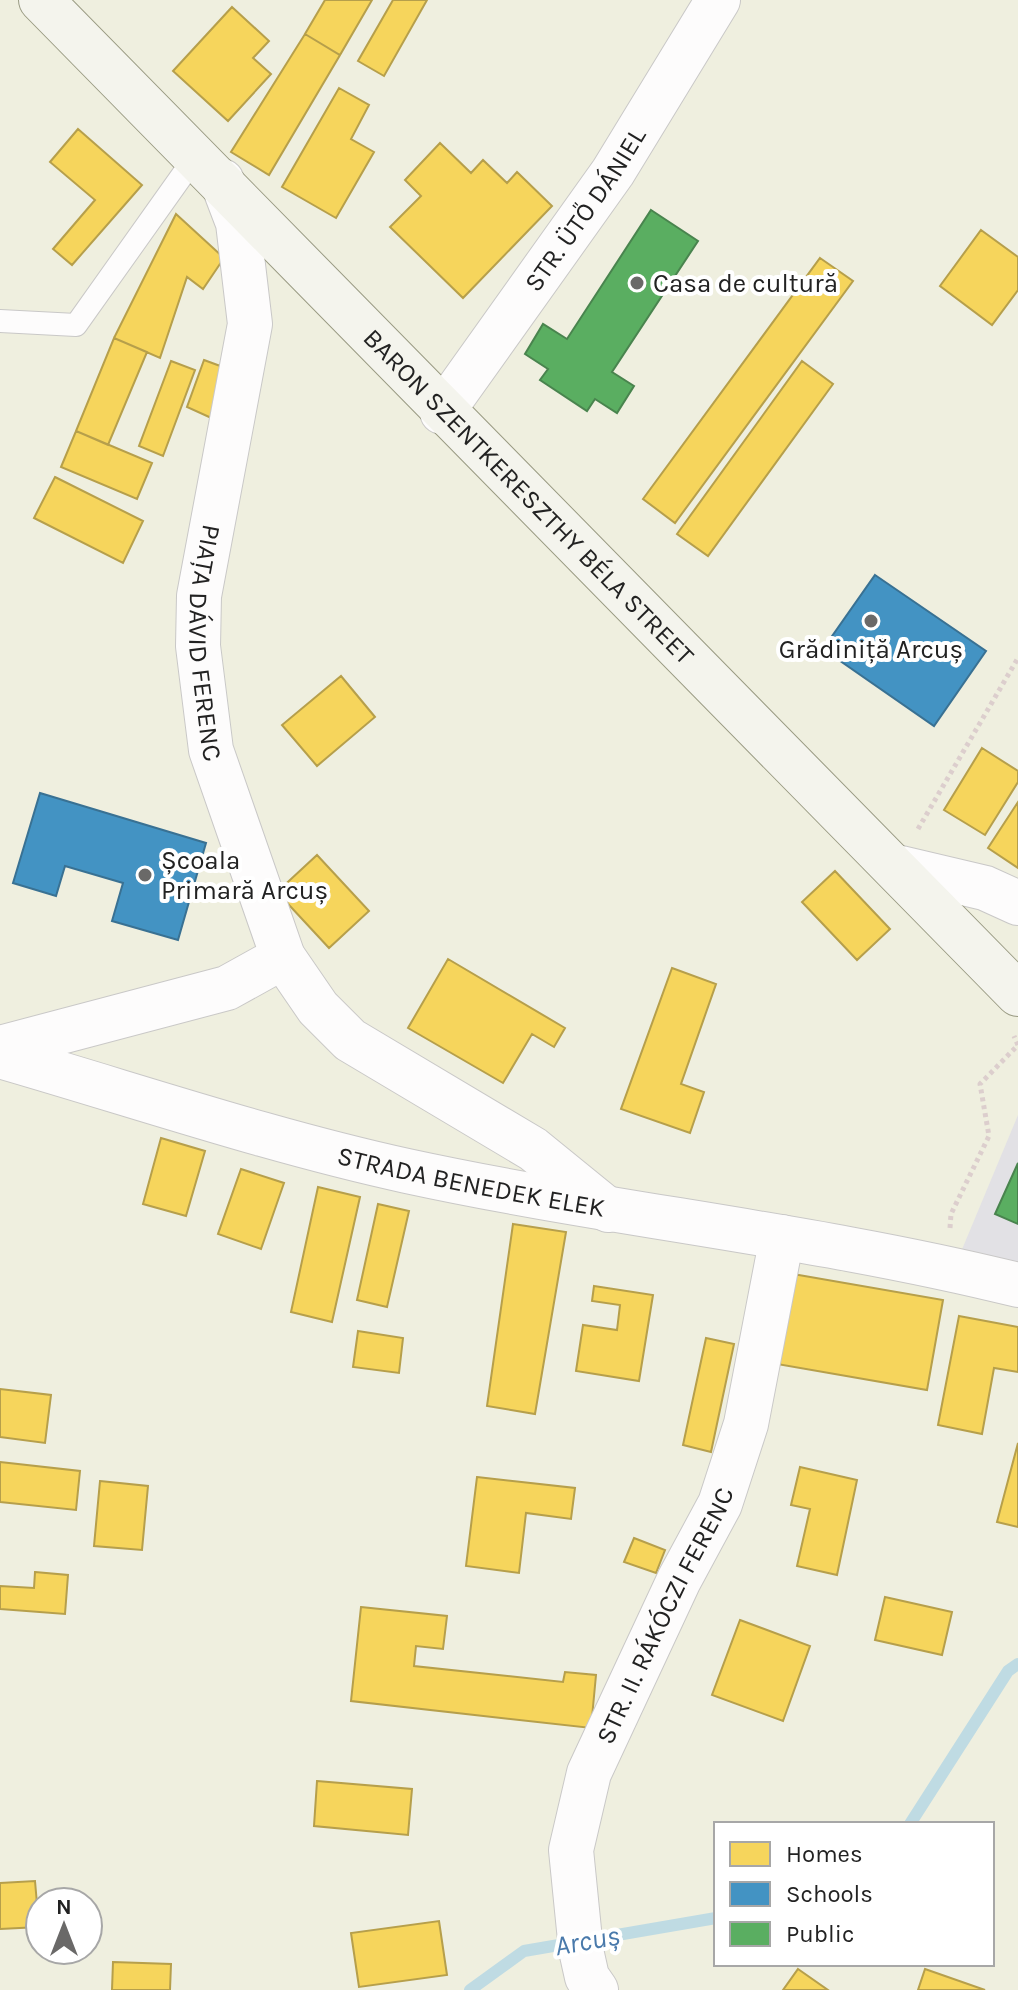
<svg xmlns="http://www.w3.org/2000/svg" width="1018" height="1990" font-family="Karla,sans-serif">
  <rect width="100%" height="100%" fill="#f0eeeb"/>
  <path fill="#efefdf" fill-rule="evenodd" d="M0 0H1018V1990H0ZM716 1824H992V1964H716ZM40 1902H88V1950H40Z"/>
  <path fill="#e2e1e5" d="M1018 1115V1275L958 1259Z"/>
  <path fill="#f6d55c" stroke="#b69f4b" stroke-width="2" d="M325 0H372L340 55 305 34Z
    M393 0H427L384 76 358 61Z
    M232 7 269 41 253 58 271 74 228 121 173 71Z
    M305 34 340 55 269 175 231 152Z
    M339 88 369 105 351 139 374 152 336 218 282 187Z
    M78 129 142 185 72 265 53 249 95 200 50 162Z
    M440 143 471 173 483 160 507 183 517 172 552 206 463 298 390 227 421 196 405 180Z
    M176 214 224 258 203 289 187 277 160 358 114 338Z
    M981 230 1018 257V290L992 325 940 286Z
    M820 258 853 281 675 523 643 499Z
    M114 338 147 352 108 445 76 431Z
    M204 360 231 370 218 421 187 407Z
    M171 361 195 370 163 456 139 446Z
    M802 361 833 384 708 556 677 534Z
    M76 431 152 463 137 499 61 467Z
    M55 477 143 521 123 563 34 518Z
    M341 676 375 717 317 766 282 725Z
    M982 748 1018 771V782L985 835 944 810Z
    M1018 802V868L988 848Z
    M317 855 369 911 329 948 277 892Z
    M835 871 890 929 857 960 802 902Z
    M448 959 565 1028 554 1047 532 1034 503 1083 408 1028Z
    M672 968 716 984 681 1084 704 1092 690 1133 621 1109Z
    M161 1138 205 1151 186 1216 143 1204Z
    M241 1169 284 1183 261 1249 218 1234Z
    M318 1187 360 1197 332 1322 291 1312Z
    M378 1204 409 1211 387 1307 357 1300Z
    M513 1224 566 1232 535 1414 487 1406Z
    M793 1274 943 1300 927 1390 777 1364Z
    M594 1286 653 1295 639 1381 576 1371 583 1325 617 1330 620 1305 592 1301Z
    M959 1316 1018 1327V1372L994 1368 982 1434 938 1425Z
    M358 1331 403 1338 399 1373 353 1367Z
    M706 1338 734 1344 711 1452 683 1445Z
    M0 1389 51 1395 45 1443 0 1437Z
    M1018 1443V1527L997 1522Z
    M0 1462 80 1471 76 1510 0 1502Z
    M800 1467 857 1480 837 1575 797 1566 810 1509 791 1505Z
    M477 1477 575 1488 571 1519 526 1513 519 1573 466 1566Z
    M100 1481 148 1486 142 1550 94 1546Z
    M634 1538 665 1550 656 1573 624 1562Z
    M35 1572 68 1575 65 1614 0 1609V1586L34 1588Z
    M885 1597 952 1612 942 1655 875 1640Z
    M361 1607 447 1616 443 1649 416 1646 414 1666 563 1682 565 1672 596 1675 591 1728 351 1701Z
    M740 1620 810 1646 783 1721 712 1695Z
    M317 1781 412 1789 408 1835 314 1826Z
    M35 1881 39 1927 0 1929V1883Z
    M439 1921 447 1975 359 1987 351 1933Z
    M113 1962 171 1964 170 1990H112Z
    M798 1969 828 1990H783Z
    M925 1969 985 1990H918Z"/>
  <path fill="#4393c3" stroke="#397193" stroke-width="2" d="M875 575 986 651 934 726 823 649Z
    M40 793 206 843 178 940 112 921 123 883 65 866 56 896 13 883Z"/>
  <path fill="#5aae61" stroke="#49844e" stroke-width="2" d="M651 210 698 241 612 372 634 386 617 413 595 399 587 411 540 380 548 369 525 354 543 324 567 339Z
    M1018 1163V1224L995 1214Z"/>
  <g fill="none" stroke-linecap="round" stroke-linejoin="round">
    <path stroke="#bfdbe3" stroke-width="12" d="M910 1824 1008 1671 1018 1664
      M470 1990 524 1951 716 1918"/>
    <defs>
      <path id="lane" d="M0 321 76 325 196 156"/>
      <g id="street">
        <path id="s1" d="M222 181 238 223 250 324 199 596 198 646 211 750 283 957 318 1008 350 1040 533 1149 608 1210"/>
        <path id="s2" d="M442 412 613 172 718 0"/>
        <path d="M896 867 985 888 1018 903"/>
        <path d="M0 1048 227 988 283 957"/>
        <path id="s3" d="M0 1056C135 1095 270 1141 407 1171 610 1215 817 1235 1018 1285"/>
        <path id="s4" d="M596 1990 587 1977 581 1950 571 1850 589 1773 679 1580 720 1504 746 1424 782 1237"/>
      </g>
      <g id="secondary">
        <path id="s5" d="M41 0 1018 994"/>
      </g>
    </defs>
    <use href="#lane" stroke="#c9c8c7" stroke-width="24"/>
    <use href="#street" stroke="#c9c8c7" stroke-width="46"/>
    <use href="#secondary" stroke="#999a82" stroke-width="46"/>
    <path stroke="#dccecd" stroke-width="5" stroke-dasharray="4 4" stroke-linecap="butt" d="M918 829 1018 658
      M950 1228 951 1214 989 1136 980 1084 1018 1045 1014 1036"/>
    <use href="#lane" stroke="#fdfcfc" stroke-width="22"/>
    <use href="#street" stroke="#fdfcfc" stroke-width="44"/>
    <use href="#secondary" stroke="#f4f4ed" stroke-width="44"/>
  </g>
  <g fill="#6a6968" stroke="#fff" stroke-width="3">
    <circle cx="637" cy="283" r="8"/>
    <circle cx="871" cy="621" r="8"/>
    <circle cx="145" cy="875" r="8"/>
  </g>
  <g text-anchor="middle" stroke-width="8" stroke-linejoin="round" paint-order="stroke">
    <g font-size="26" fill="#222" stroke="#fff">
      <text dy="9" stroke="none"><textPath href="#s2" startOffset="248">STR. ÜTŐ DÁNIEL</textPath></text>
      <text dy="9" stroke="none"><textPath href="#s5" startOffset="696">BARON SZENTKERESZTHY BÉLA STREET</textPath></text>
      <text dy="9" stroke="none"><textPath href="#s1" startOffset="470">PIAȚA DÁVID FERENC</textPath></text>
      <text dy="9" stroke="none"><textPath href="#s3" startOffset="488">STRADA BENEDEK ELEK</textPath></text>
      <text dy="9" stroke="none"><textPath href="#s4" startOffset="398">STR. II. RÁKÓCZI FERENC</textPath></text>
    </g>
    <g font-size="26" fill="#222" stroke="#fff" text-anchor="start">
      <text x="653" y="292">Casa de cultură</text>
      <text x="871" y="658" text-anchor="middle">Grădiniță Arcuș</text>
      <text x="161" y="869">Școala<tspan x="161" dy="30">Primară Arcuș</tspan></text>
    </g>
    <g font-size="28" font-style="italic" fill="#4a7aab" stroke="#fff">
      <text transform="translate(587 1940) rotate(-10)" y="10">Arcuș</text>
    </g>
  </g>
  <rect x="714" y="1822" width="280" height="144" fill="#ffffff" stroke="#a7a7a7" stroke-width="2"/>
  <rect x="730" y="1842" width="40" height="24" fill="#f6d55c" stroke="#a7a7a7" stroke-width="2"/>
  <text x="786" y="1862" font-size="24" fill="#222222">Homes</text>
  <rect x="730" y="1882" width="40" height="24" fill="#4393c3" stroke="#a7a7a7" stroke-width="2"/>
  <text x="786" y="1902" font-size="24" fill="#222222">Schools</text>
  <rect x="730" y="1922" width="40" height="24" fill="#5aae61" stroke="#a7a7a7" stroke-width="2"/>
  <text x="786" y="1942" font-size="24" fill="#222222">Public</text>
  <g transform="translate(64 1926)"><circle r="38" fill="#ffffff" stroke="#a7a7a7" stroke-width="2"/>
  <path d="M0-6L14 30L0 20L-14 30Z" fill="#6a6968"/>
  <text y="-12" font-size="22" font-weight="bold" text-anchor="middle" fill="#222222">N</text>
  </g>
</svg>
